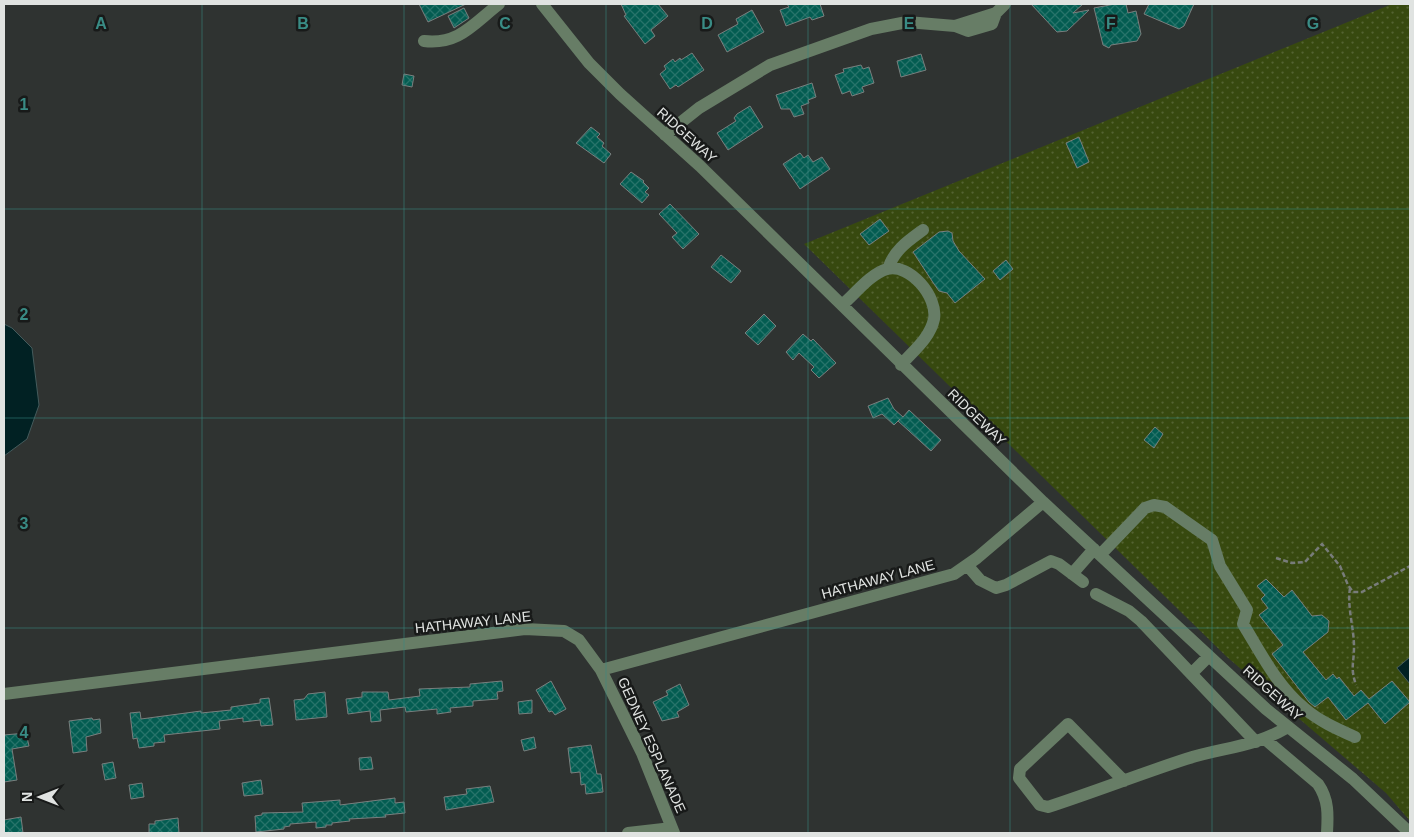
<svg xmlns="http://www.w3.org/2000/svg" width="1414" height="837" font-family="Arial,sans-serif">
  <defs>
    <pattern id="grass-dots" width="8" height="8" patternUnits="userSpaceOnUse" patternTransform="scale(1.25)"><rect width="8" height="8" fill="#37490f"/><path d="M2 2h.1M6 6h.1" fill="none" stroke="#546332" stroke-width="1.8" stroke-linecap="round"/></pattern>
    <pattern id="building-cross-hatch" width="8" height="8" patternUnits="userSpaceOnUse" patternTransform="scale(1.25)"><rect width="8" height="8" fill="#035c51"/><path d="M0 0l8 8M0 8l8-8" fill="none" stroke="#27736a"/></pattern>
  </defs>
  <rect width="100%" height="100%" fill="#2f3331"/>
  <path fill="url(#grass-dots)" d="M1392 4H1410V821L1386 793 1227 657 804 244Z"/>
  <path fill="#012123" stroke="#445b5c" d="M4 324 12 328 32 348 39 405 27 439 4 456Z
    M1410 657V684L1397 668Z"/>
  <path fill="url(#building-cross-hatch)" stroke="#797f7e" d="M419 4H466L428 22Z
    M621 4H658L668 16 651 30 655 36 645 44 624 16 626 15Z
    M787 4H820L824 16 812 20 810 17 786 26 780 10 789 7Z
    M1031 4H1083L1073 13 1089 10 1067 31 1057 32Z
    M1115 4H1126L1128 13 1136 11 1141 34 1137 41 1111 45 1109 48 1103 45 1094 8Z
    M1149 4H1194L1184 26 1179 29 1144 14Z
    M464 8 469 18 454 28 448 16Z
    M752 10 764 32 727 52 718 35 738 24 736 19Z
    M692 53 704 70 678 87 676 85 670 89 660 74 666 69 664 66 673 59 675 62 680 58 681 60Z
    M921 54 926 70 901 77 897 61Z
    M861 65 863 69 869 67 874 83 862 87 864 92 852 96 850 91 842 94 835 75 844 72 843 69Z
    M404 74 414 76 412 87 402 85Z
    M812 83 816 97 808 100 809 103 801 106 804 114 794 117 790 109H781L776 95Z
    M750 106 763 127 728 150 717 133 736 121 734 118 737 114Z
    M591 127 600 134 597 137 604 143 602 146 611 154 604 163 576 143Z
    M1079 137 1089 162 1077 168 1066 143Z
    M800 153 804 158 808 155 813 162 822 157 830 169 800 189 783 164Z
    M631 172 644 181 643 182 649 188 645 192 649 195 642 203 620 184Z
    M670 204 699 234 683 249 672 237 677 233 659 214Z
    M880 219 889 231 869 245 860 234Z
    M948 231 952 233 953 241 959 251 985 279 955 303 947 293 939 291 934 284 913 252 939 232Z
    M721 255 741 271 731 283 711 267Z
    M1006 260 1013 269 1000 280 993 271Z
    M764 314 776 326 758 345 745 333Z
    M803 334 811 341 813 339 836 363 819 378 811 370 814 367 799 353 793 360 786 352Z
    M888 398 894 409 903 417 909 410 941 440 931 451 898 421 900 419 894 425 882 414 873 418 868 406Z
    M1155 427 1163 434 1154 448 1144 440Z
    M1266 579 1284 597 1292 590 1312 616 1322 615 1329 621 1328 632 1303 652 1326 680 1333 674 1337 679 1339 677 1354 696 1361 690 1369 699 1392 681 1410 702 1385 724 1368 703 1346 720 1328 697 1315 707 1309 702 1272 654 1283 645 1259 615 1268 608 1261 599 1265 595 1257 586Z
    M502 681 503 691 497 692 498 699 473 701V706L450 708 451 712 437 714V709L406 712 405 707 380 710 381 721 371 722 370 711 348 714 346 699 362 697V692H388L389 700 420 696 419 689 470 687V684Z
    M551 681 566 709 555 715 552 711 549 712 536 690Z
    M680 684 689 705 677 712 679 717 662 721 653 702 668 695 666 691Z
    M325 692 327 717 296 720 294 700 304 699 308 694Z
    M269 698 273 725 261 726 260 720 243 722V718L219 721 220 729 164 735 165 742 154 743V746L139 748 137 738 133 739 130 713 140 712 141 719 201 711V713L231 710V707L260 703V699Z
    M532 700V713L519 714 518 702Z
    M92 718 93 720 100 719 101 733 86 737 87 751 73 753 69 721Z
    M26 733 29 746 12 749 17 780 4 782V735Z
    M534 737 536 748 524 751 521 740Z
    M591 745 597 774H601L603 792 586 794 585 784 581 785 580 772 571 773 568 748Z
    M371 757 373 769 360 770 359 758Z
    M113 762 116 778 105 780 102 764Z
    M261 780 263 794 244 796 242 783Z
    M142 783 144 797 131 799 129 785Z
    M490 786 494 802 446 810 444 797 467 794 466 789Z
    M395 798V803L404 802 405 813 385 815 386 817 349 819 350 821 332 823V825H326V827L316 828V822L290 824V826L284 827V829L256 832 255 816 262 815V813L303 812 302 803 340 800V805Z
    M21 817 23 833H4V820Z
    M178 818 179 833H149V824H155V821Z"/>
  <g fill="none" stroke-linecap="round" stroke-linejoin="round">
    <path stroke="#787c7a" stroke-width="2.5" stroke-dasharray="5 2.5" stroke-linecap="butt" d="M1276 558 1292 563 1305 562 1322 544 1340 566 1348 585 1353 592H1362L1410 566
      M1350 588C1347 608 1354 627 1354 647 1354 664 1350 667 1356 685"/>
    <path stroke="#677d66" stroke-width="12" d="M542 4 589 63 620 94 700 166 1043 502 1266 709 1353 779 1410 833
      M955 26 996 13
      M424 41C459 45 473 24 499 4
      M665 135 699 108 770 65 871 29 907 22 955 26 968 31 992 24 996 13 1005 4
      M888 269C894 250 908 241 923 230
      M842 305C855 294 870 274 887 269 910 263 938 297 934 319 930 338 913 351 901 365
      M1100 555 1145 508 1154 505 1165 507 1212 540 1220 566 1247 610 1243 624C1261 653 1277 686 1304 708 1319 721 1337 729 1355 737
      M967 565 980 580 996 588 1006 585 1051 561 1059 564 1083 582
      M1072 574 1094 549
      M1096 594 1129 611 1141 621 1256 742
      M601 670 954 574 977 558 1043 502
      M1191 674 1209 656
      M4 694 525 629 564 631 579 640 601 670 642 753 674 833
      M1266 740 1318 784C1329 800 1328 815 1327 833
      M1124 781 1068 724 1020 769 1019 778 1040 805 1048 807C1094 792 1140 774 1186 759 1224 747 1252 748 1288 727
      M628 833 672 828"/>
  </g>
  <path fill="none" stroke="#398c85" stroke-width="1" stroke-opacity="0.55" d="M202 4V833M404 4V833M606 4V833M808 4V833M1010 4V833M1212 4V833M4 209H1410M4 418H1410M4 628H1410"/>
  <g text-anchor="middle" stroke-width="5" stroke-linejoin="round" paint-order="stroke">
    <g font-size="14" fill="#e0e3e1" stroke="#181a19">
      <text transform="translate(687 135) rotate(42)" y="5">RIDGEWAY</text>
      <text transform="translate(977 417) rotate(44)" y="5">RIDGEWAY</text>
      <text transform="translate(878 579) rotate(-15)" y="5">HATHAWAY LANE</text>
      <text transform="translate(473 622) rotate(-6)" y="5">HATHAWAY LANE</text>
      <text transform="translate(1273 693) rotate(42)" y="5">RIDGEWAY</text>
      <text transform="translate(652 745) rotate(66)" y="5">GEDNEY ESPLANADE</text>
    </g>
  </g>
  <g font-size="16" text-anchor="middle" font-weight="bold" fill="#398c85" stroke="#181a19" stroke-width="5" stroke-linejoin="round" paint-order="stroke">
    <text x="101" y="29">A</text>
    <text x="303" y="29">B</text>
    <text x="505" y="29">C</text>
    <text x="707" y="29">D</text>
    <text x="909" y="29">E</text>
    <text x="1111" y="29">F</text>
    <text x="1313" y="29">G</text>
    <text x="24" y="110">1</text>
    <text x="24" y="320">2</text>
    <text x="24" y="529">3</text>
    <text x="24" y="738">4</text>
  </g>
  <rect width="1414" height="837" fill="none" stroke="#e0e3e1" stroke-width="10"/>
  <g transform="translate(40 797) rotate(270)" stroke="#181a19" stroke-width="4" paint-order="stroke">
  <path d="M0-4L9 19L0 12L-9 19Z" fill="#e0e3e1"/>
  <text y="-8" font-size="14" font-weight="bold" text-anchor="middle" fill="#e0e3e1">N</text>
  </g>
</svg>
